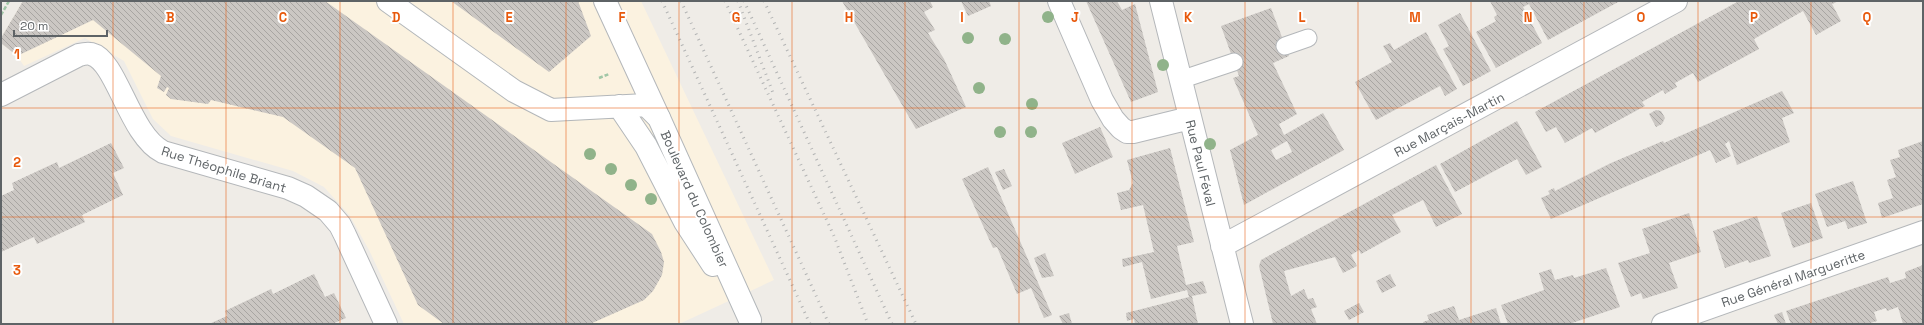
<svg xmlns="http://www.w3.org/2000/svg" width="1924" height="325" font-family="'Space Grotesk',sans-serif">
  <defs>
    <pattern id="building-back-hatch" width="6" height="6" patternUnits="userSpaceOnUse"><rect width="6" height="6" fill="#cbc7c3"/><path d="M-1 5l2 2M0 0l6 6M5-1l2 2" fill="none" stroke="#a8a5a2"/></pattern>
  </defs>
  <rect width="100%" height="100%" fill="#efece7"/>
  <path fill="#fbf2e0" d="M23 1H641L774 280 679 324H404L369 250 350 216 324 187 293 171 171 136 153 119 124 61 85 38 24 66 17 56 1 43V38Z"/>
  <path fill="url(#building-back-hatch)" fill-rule="evenodd" d="M23 1H325L652 234 661 252 664 262 662 275 653 291 644 300 590 324H444L418 305 355 168 283 117 211 100 208 104 171 99 166 95 169 88 167 87 164 92 157 88 161 76 93 20 17 56 1 43V38Z
    M451 1H578L591 36 549 72Z
    M842 1H930L933 7 924 12 935 30 928 33 944 59 966 107 916 129Z
    M961 1H989L991 6 968 16Z
    M1086 1H1117L1122 10 1135 4 1158 92 1131 102Z
    M1490 1H1620L1548 40 1529 4 1523 7 1542 43 1496 68 1476 32 1496 21 1494 17 1497 15Z
    M1739 1H1839L1832 4 1841 21 1816 35 1803 11 1754 39 1759 49 1698 82 1693 73 1675 83 1677 87 1665 94 1663 90 1642 102 1645 106 1595 133 1592 128 1565 143 1556 127 1546 132 1535 112Z
    M1271 8 1289 56 1273 63 1297 114 1279 124 1284 135 1323 113 1344 150 1244 205 1230 150 1258 135 1233 78 1239 76 1221 26ZM1287 141 1292 152 1276 160 1271 150Z
    M1460 13 1491 71 1463 86 1443 49 1449 46 1438 25Z
    M1426 32 1457 89 1445 96 1440 86 1376 120 1355 82 1392 62 1383 46 1390 43 1394 50Z
    M1782 91 1794 113 1782 118 1790 142 1737 165 1729 141 1725 144 1731 156 1716 163 1710 150 1551 219 1541 198 1550 194 1548 191 1554 188 1555 191 1611 163 1663 141 1664 143Z
    M1656 110 1661 111 1665 118 1662 124 1656 127 1649 114Z
    M1517 121 1542 167 1526 175 1517 159 1455 192 1440 164Z
    M1100 127 1113 157 1075 174 1062 143Z
    M1923 141V204L1882 218 1878 203 1893 198 1887 180 1896 177 1890 160 1900 157 1898 150Z
    M111 143 124 168 113 173 123 195 82 215 85 222 37 244 34 237 1 252V196L14 190 12 183 57 162 59 168Z
    M1170 148 1194 242 1177 246 1186 285 1203 281 1207 293 1192 296 1198 324H1135L1134 319 1127 321 1126 313 1189 297 1187 290 1151 299 1142 262 1123 267 1122 259 1154 252 1143 205 1121 210 1117 193 1129 190 1133 183 1127 160Z
    M1436 165 1462 214 1436 227 1423 200 1392 215 1401 232 1361 254 1359 250 1351 255 1357 266 1343 273 1335 257 1284 271 1291 296 1304 289 1308 299 1313 298 1317 307 1311 309 1317 324H1273L1259 266 1261 260Z
    M988 167 1052 315 1044 318 1031 288 1017 294 997 247 993 248 962 179Z
    M1004 169 1012 186 1003 190 995 172Z
    M1853 181 1867 223 1848 229 1845 221 1827 227 1815 194Z
    M1811 203 1823 238 1793 248 1781 213Z
    M1689 213 1701 252 1669 263 1678 288 1643 299 1641 293 1631 297 1618 263 1650 253 1642 229Z
    M1757 216 1771 256 1749 263 1748 260 1725 268 1713 231Z
    M1045 253 1054 276 1042 278 1034 258Z
    M1923 265V324H1903L1898 307 1887 311 1886 308 1874 312 1877 321 1867 324H1791L1786 311 1888 277 1890 283 1906 278 1905 272Z
    M1606 268 1620 307 1569 324H1508L1501 305 1544 290 1539 273 1551 269 1555 280 1573 275 1574 278Z
    M314 274 325 297 334 293 346 318 332 324H209L227 316 225 311 271 289 273 294Z
    M1390 274 1396 286 1382 293 1376 281Z
    M1359 303 1364 312 1349 320 1344 311Z
    M1454 306 1459 320 1496 308 1501 324H1424L1423 322 1429 320 1427 315Z
    M1782 312 1786 324H1778L1774 315Z
    M1069 313 1072 324H1063L1059 316Z"/>
  <g fill="none" stroke-linecap="round" stroke-linejoin="round">
    <defs>
      <path id="service" d="M1285 46 1308 38
        M1180 80 1234 62"/>
      <path id="minor" d="M605 1 659 118
        M1059 1 1102 100 1113 119 1121 128 1127 132H1133L1190 118
        M1161 1 1242 324
        M1 95 79 55C83 54 87 53 91 54 117 60 129 135 163 152L288 188 306 196 328 211 340 225 345 235 386 324
        M1222 246 1676 1
        M1663 324 1923 232"/>
      <path id="secondary" d="M388 1 514 91 551 110 646 105 659 118 750 320
        M619 106 646 146 685 222 713 265"/>
    </defs>
    <use href="#service" stroke="#b4b7ba" stroke-width="19"/>
    <use href="#minor" stroke="#b4b7ba" stroke-width="24"/>
    <use href="#secondary" stroke="#b3b7ba" stroke-width="24"/>
    <path stroke="#a1c7a7" stroke-width="2.5" stroke-dasharray="4 2" stroke-linecap="butt" d="M1 15 9 1
      M599 78 609 74"/>
    <use href="#service" stroke="#fff" stroke-width="17"/>
    <use href="#minor" stroke="#fff" stroke-width="22"/>
    <use href="#secondary" stroke="#fff" stroke-width="22"/>
    <path stroke="#b3b4b4" stroke-width="3" stroke-dasharray="1 5" stroke-linecap="butt" d="M662 1 810 324
      M681 1 829 324
      M725 1 834 236 868 324
      M738 1 773 93
      M744 1 892 324
      M764 1 916 324"/>
  </g>
  <g fill="#90b38a">
    <circle cx="1048" cy="17" r="6"/>
    <circle cx="968" cy="38" r="6"/>
    <circle cx="1005" cy="39" r="6"/>
    <circle cx="1163" cy="65" r="6"/>
    <circle cx="979" cy="88" r="6"/>
    <circle cx="1032" cy="104" r="6"/>
    <circle cx="1000" cy="132" r="6"/>
    <circle cx="1031" cy="132" r="6"/>
    <circle cx="1210" cy="144" r="6"/>
    <circle cx="590" cy="154" r="6"/>
    <circle cx="611" cy="169" r="6"/>
    <circle cx="631" cy="185" r="6"/>
    <circle cx="651" cy="199" r="6"/>
  </g>
  <path fill="none" stroke="#e8590c" stroke-width="1" stroke-opacity="0.55" d="M113 1V324M226 1V324M340 1V324M453 1V324M566 1V324M679 1V324M792 1V324M905 1V324M1019 1V324M1132 1V324M1245 1V324M1358 1V324M1471 1V324M1584 1V324M1698 1V324M1811 1V324M1 108H1923M1 217H1923"/>
  <g text-anchor="middle" stroke-width="4" stroke-linejoin="round" paint-order="stroke">
    <g font-size="13" fill="#5e6366" stroke="#fff">
      <text transform="translate(1449 124) rotate(-28)" y="5">Rue Marçais-Martin</text>
      <text transform="translate(1201 163) rotate(76)" y="5">Rue Paul Féval</text>
      <text transform="translate(224 169) rotate(17)" y="5">Rue Théophile Briant</text>
      <text transform="translate(695 199) rotate(66)" y="5">Boulevard du Colombier</text>
      <text transform="translate(1793 278) rotate(-19)" y="5">Rue Général Margueritte</text>
    </g>
  </g>
  <g font-size="13" text-anchor="middle" font-weight="bold" fill="#e8590c" stroke="#fff" stroke-width="4" stroke-linejoin="round" paint-order="stroke">
    <text x="170" y="22">B</text>
    <text x="283" y="22">C</text>
    <text x="396" y="22">D</text>
    <text x="509" y="22">E</text>
    <text x="622" y="22">F</text>
    <text x="736" y="22">G</text>
    <text x="849" y="22">H</text>
    <text x="962" y="22">I</text>
    <text x="1075" y="22">J</text>
    <text x="1188" y="22">K</text>
    <text x="1302" y="22">L</text>
    <text x="1415" y="22">M</text>
    <text x="1528" y="22">N</text>
    <text x="1641" y="22">O</text>
    <text x="1754" y="22">P</text>
    <text x="1867" y="22">Q</text>
    <text x="17" y="59">1</text>
    <text x="17" y="167">2</text>
    <text x="17" y="275">3</text>
  </g>
  <rect width="1924" height="325" fill="none" stroke="#5e6366" stroke-width="4"/>
  <path d="M14 30v6h93v-6" fill="none" stroke="#5e6366" stroke-width="2"/>
  <text x="20" y="30" font-size="12" fill="#5e6366" stroke="#ffffff" stroke-width="3" paint-order="stroke">20 m</text>
</svg>
